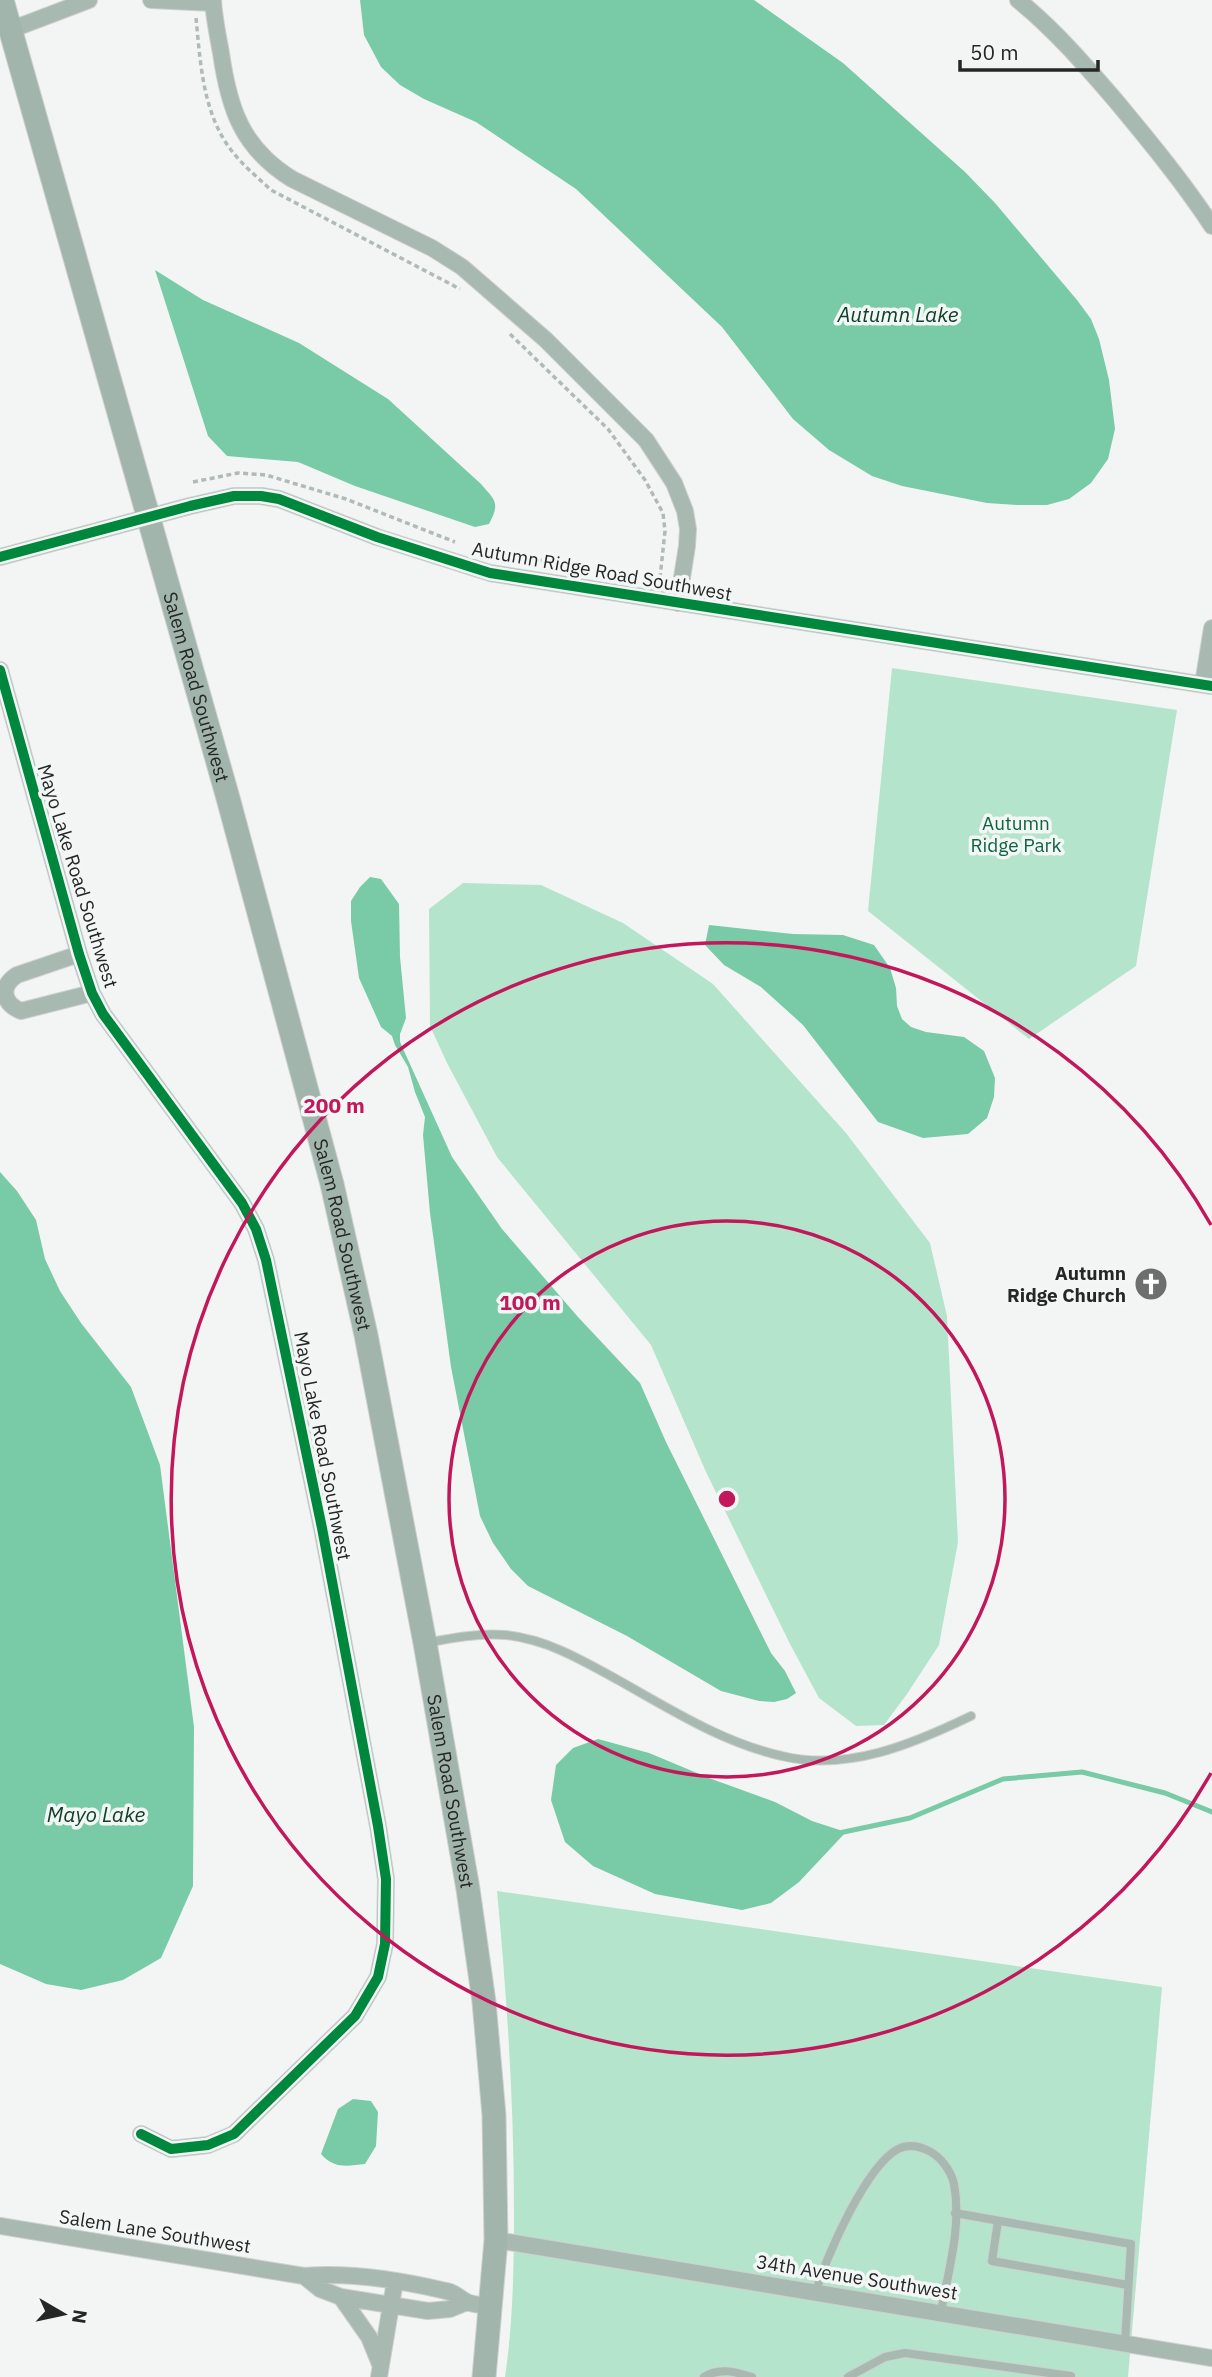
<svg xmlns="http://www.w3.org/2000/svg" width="1212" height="2377" font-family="'IBM Plex Sans',sans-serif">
  <rect width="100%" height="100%" fill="#f3f5f4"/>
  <path fill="#b5e4cc" d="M892 668 1177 710 1136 966 1029 1039 868 911Z
    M463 883 541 885 623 923 713 984 846 1133 930 1243 947 1316 958 1542 939 1645 907 1694 884 1725 856 1726 819 1698 790 1644 706 1472 651 1345 497 1157 447 1063 430 1026 429 909Z
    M497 1891 1162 1987 1128 2377H505C513 2323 514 2267 514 2212 514 2104 507 1998 497 1891Z"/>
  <path fill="#79caa6" d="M360 0H754L843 63 965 172 995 203 1077 300 1091 319 1099 339 1109 380 1115 429 1108 459 1091 483 1069 499 1047 505H1017L987 503 902 486 872 476 829 450 793 419 722 327 576 189 476 122 424 99 400 85 381 67 364 35Z
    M155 270 203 300 299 343 388 399 481 484C496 501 500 503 489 524L475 527 355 486 298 462 227 456 208 436Z
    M370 877 381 879 399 904 400 957 406 1018 400 1034V1042L452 1157 502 1229 578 1317 640 1383 666 1442 771 1653 785 1671 796 1693 787 1699 774 1702 759 1701 721 1691 627 1636 528 1586 511 1569 493 1543 480 1516 451 1367 430 1213 423 1135 425 1117 415 1092 408 1067 395 1045 392 1036 381 1027 359 978 351 921V901L360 887Z
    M709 925 793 934 843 935 874 945 890 968 896 988 897 1006 902 1019 911 1027 926 1032 964 1037 984 1051 995 1078 994 1097 987 1118 968 1134 923 1138 878 1122 803 1025 761 987 724 965 705 945Z
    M0 1172 17 1191 36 1220 45 1259 60 1291 81 1323 131 1387 160 1465 194 1727 193 1886 161 1958 123 1980 81 1990 46 1984 0 1964Z
    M598 1739 649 1753 709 1778 775 1802 812 1821 846 1832 799 1882 771 1903 742 1910 655 1894 593 1866 565 1842 551 1800 556 1765 573 1748Z
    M353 2099 371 2101 378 2112 376 2146 365 2164C347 2166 334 2169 321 2154L338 2109Z"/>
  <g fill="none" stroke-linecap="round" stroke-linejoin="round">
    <path stroke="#79caa6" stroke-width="5" d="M839 1833 910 1818 1003 1779 1082 1772 1165 1793 1212 1812"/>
    <defs>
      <path id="service" d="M425 1643C452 1638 478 1633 505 1635 546 1639 582 1660 618 1680 670 1709 723 1743 782 1756 847 1772 913 1744 971 1716
        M955 2213 1131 2244 1125 2343
        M998 2221 992 2261 1128 2285
        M816 2291C826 2257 866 2166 898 2149 908 2144 919 2146 929 2151 941 2157 951 2171 954 2184 962 2226 948 2272 941 2312
        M704 2377C720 2367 736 2372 752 2377
        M848 2377 885 2357 905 2353 1071 2376"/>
      <path id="minor" d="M151 0 213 3
        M213 0C214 18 218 36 221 53 229 109 242 148 292 179L432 248 462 267 546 340 646 440 674 483 685 511 688 529 687 546 678 603
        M1018 0C1055 30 1085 65 1116 101 1150 142 1183 182 1212 226
        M10 30 89 0
        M0 557 190 506 234 496H261L279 499 377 537 490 573 1212 686
        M0 670 79 954 92 993 103 1014 242 1203 256 1229 266 1260 322 1528 378 1826 386 1879 385 1944 378 1977 355 2016 234 2134 208 2145 171 2149 141 2134
        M1203 684 1212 628
        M79 954 17 975C0 986 2 1003 21 1011L92 993
        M0 2226 304 2276C351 2272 400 2280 446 2291 454 2292 458 2297 465 2301 472 2305 483 2305 492 2307
        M496 2240 1212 2358
        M304 2276 320 2289 341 2297 428 2311 450 2309 467 2302
        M341 2297 369 2337 380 2364
        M379 2377 395 2281"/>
      <g id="secondary">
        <path id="s1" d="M2 0 228 798 332 1184 366 1335 425 1643 468 1889 484 2002 494 2115 496 2240 484 2377"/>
      </g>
    </defs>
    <use href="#service" stroke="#ced0cf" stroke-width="10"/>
    <use href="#minor" stroke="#ced0cf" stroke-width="18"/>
    <use href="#secondary" stroke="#ced0cf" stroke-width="25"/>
    <path stroke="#b0bbb5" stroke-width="3.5" stroke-dasharray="5 3.5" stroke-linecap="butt" d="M196 18C200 58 202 102 223 138 235 159 254 174 271 190L460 289
      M510 334 608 429 645 480 663 513 665 531 660 578
      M193 482 238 473 266 475 346 499 455 542
      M472 548 496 554 546 561"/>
    <use href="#service" stroke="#a7b9b0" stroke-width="8"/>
    <use href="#minor" stroke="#a7b9b0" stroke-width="16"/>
    <use href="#secondary" stroke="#a1b5ad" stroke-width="23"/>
    <defs>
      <path id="cycleway" d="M0 557 190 506 234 496H261L279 499 377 537 490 573 1212 686
        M0 670 79 954 92 993 103 1014 242 1203 256 1229 266 1260 322 1528 378 1826 386 1879 385 1944 378 1977 355 2016 234 2134 208 2145 171 2149 141 2134"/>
    </defs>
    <use href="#cycleway" stroke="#f2f6f4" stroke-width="15"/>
    <use href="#cycleway" stroke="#00873e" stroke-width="10"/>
  </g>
  <g fill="none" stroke="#c2185b" stroke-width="3.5">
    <circle cx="727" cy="1499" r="278"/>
    <path d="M1211 1773A556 556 0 1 1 1211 1225"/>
  </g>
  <defs>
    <symbol id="church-disc" viewBox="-11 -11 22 22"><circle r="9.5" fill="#6d6f6e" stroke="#f2f6f4"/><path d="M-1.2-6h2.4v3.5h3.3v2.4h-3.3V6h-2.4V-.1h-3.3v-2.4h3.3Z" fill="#fff"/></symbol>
  </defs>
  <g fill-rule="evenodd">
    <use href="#church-disc" x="1132" y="1265" width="38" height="38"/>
  </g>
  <g text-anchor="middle" stroke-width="7" stroke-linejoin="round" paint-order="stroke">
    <g font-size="19" fill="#252726" stroke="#f2f6f4">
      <text transform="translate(602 571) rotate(10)" y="7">Autumn Ridge Road Southwest</text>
      <text dy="7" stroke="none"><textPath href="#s1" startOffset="714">Salem Road Southwest</textPath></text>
      <text transform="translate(78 876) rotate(73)" y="7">Mayo Lake Road Southwest</text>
      <text dy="7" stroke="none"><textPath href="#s1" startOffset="1281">Salem Road Southwest</textPath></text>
      <text transform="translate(323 1446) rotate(79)" y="7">Mayo Lake Road Southwest</text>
      <text dy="7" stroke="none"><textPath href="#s1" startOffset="1848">Salem Road Southwest</textPath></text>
      <text transform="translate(155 2231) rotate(9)" y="7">Salem Lane Southwest</text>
      <text transform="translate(857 2277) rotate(9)" y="7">34th Avenue Southwest</text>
    </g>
    <g font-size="19" fill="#0f6543" stroke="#f2f6f4">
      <text x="1016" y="830">Autumn<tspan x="1016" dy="22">Ridge Park</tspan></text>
    </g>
    <g font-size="19" font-weight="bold" fill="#252726" stroke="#f2f6f4" text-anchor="end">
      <text x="1126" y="1280">Autumn<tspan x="1126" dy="22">Ridge Church</tspan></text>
    </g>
    <g font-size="21" font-style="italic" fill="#10402b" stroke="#f2f6f4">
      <text x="898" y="322">Autumn Lake</text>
      <text x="96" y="1822">Mayo Lake</text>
    </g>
  </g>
  <circle cx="727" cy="1499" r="10" fill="#c2185b" stroke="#f2f6f4" stroke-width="3.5"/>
  <g font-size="21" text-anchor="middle" font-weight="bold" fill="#c2185b" stroke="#f2f6f4" stroke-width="7" stroke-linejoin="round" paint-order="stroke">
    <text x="334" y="1113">200 m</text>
    <text x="530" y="1310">100 m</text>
  </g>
  <g transform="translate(63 2314) rotate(99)" stroke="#f2f6f4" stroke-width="5" paint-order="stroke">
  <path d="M0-5L12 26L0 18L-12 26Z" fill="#252726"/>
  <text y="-10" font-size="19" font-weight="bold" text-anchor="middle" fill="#252726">N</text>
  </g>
  <path d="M960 60v10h138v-10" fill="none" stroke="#252726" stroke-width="3.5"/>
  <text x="970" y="60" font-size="21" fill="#252726" stroke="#f2f6f4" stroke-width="5" paint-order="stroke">50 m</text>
</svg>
